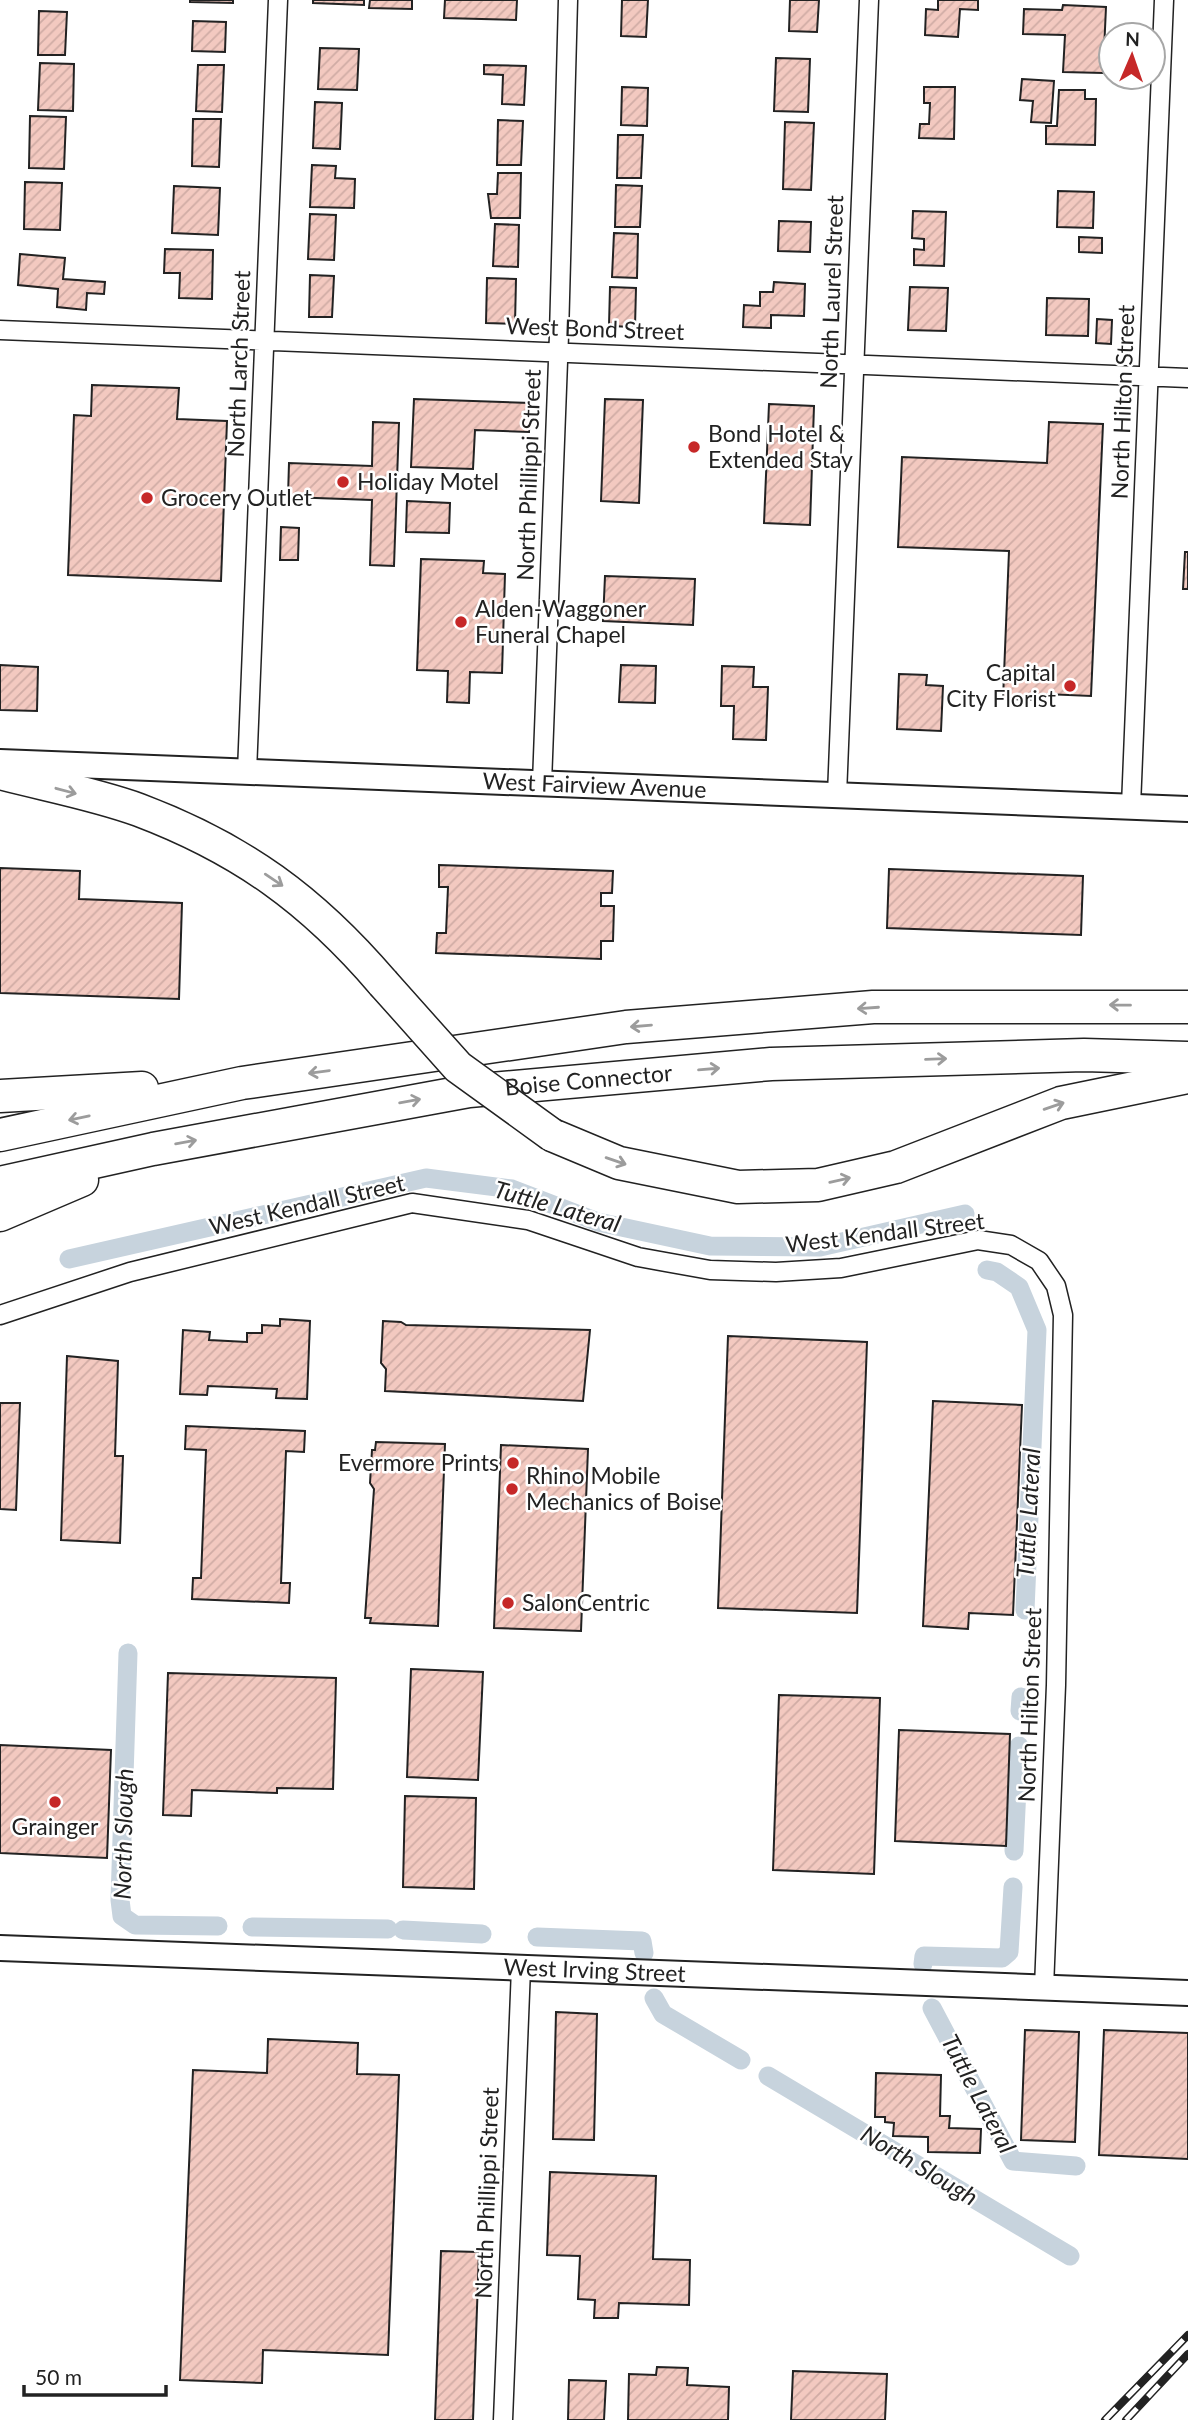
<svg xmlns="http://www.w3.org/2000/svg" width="1188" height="2420" font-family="Lato,sans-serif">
  <defs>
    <pattern id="building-hatch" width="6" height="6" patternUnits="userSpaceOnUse" patternTransform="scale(1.75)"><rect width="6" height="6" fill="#f3c9c0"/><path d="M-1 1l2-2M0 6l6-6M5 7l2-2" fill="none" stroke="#d0aca5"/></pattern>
  </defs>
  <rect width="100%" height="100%" fill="#fff"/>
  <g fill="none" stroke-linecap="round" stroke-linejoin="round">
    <path stroke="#c7d3dd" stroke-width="19" d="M69 1259 426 1178 512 1189 598 1222 710 1246 820 1247 965 1214
      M987 1270 997 1272 1019 1287 1037 1330 1025 1610
      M128 1653 120 1900 122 1916 135 1925 218 1926
      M1020 1711 1021 1697
      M1014 1851 1019 1746
      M252 1927 388 1929
      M403 1930 482 1934
      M537 1937 642 1941 644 1953
      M923 1964 924 1956 1002 1958 1009 1952 1013 1887
      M654 1998 663 2014 741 2060
      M932 2008 1013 2161 1076 2166
      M768 2076 1070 2256"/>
  </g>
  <path fill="url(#building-hatch)" stroke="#222" stroke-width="2" d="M190 0H233V3L190 2Z
    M313 0H364V5L313 3Z
    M370 0H412V9L369 8Z
    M445 0H517L516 20 444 18Z
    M622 0H648L646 37 621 36Z
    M790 0H819L817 32 789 31Z
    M938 0H978V10L960 9 958 37 925 35 926 9 938 10Z
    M1063 5 1106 7 1103 73 1063 72 1065 35 1023 34 1024 9 1062 10Z
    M39 11 67 12 65 55H38Z
    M193 21 226 22 225 52 192 51Z
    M320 48 359 49 357 90 318 89Z
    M776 58 810 59 808 112 774 111Z
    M40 63 74 64 73 111 38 110Z
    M198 65H224L222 112 196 111Z
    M484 65 526 66 524 105 502 104 503 75 484 74Z
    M1022 79 1054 81 1051 123 1031 122 1033 101 1020 100Z
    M622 87 648 88 647 126 621 125Z
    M924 87H955L954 139 919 138 920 124H929L930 103H924Z
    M1059 90H1085V99H1096L1095 145 1046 144V126H1057Z
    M315 102 342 103 340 149 313 148Z
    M30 116 66 117 64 169 29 168Z
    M193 119H221L219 167 192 166Z
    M498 120 523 121 521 165H497Z
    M785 122 814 123 811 190 783 189Z
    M618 135H643L641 178H617Z
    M312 165 336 166 335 178 355 179 354 208 310 207Z
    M498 173H521L520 218H491L488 194H497Z
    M25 182 62 183 60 230 24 229Z
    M616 185 642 186 640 227H615Z
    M174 186 220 188 218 235 172 233Z
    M1058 191 1094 192 1093 228 1057 227Z
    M913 211 946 212 944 266 914 265V249L924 250V239L912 238Z
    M310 214 336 215 334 260 308 259Z
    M779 221 811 222 810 252 778 251Z
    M495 224 519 225 518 267 493 266Z
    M614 233 638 234 637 278 612 277Z
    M1079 237 1102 238V253L1079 252Z
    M165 249 213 250 212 299 179 298 180 273H164Z
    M20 254 65 258 63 279 105 282 104 294 87 293 86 310 57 307 58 289 18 285Z
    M310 275 334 276 332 317H309Z
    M487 278 516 279 515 324 486 323Z
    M774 282 805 284 804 316 771 315V328L743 327 744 305 760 306V292H773Z
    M610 287 636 288 635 327 609 326Z
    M910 287 948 288 946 331 908 330Z
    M1047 298 1089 299 1088 336 1046 335Z
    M1097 319 1112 320 1111 344 1096 343Z
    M92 385 179 388 177 419 227 421 221 581 68 575 74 415 91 416Z
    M414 399 530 403 529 432 475 430 473 469 411 467Z
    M605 399 643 400 639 503 601 501Z
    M769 404 814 406 810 525 764 523Z
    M373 422 399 423 394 566 370 565 372 500 288 497 289 463 372 466Z
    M1049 422 1103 424 1091 696 1045 694V700L1003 699 1009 551 898 547 902 457 1047 463Z
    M407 501 450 503 449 533 406 532Z
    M281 527 299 528 298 560H280Z
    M1185 552H1188V589H1183Z
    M421 559 484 561 483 573 505 574 502 673 470 672 469 703 447 702 448 671 417 670Z
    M605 576 695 579 693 625 603 621Z
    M0 665 38 667 37 711 0 710Z
    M621 665 656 666 655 703 619 702Z
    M722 666 754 667 753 687H768L766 740 733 739 734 706H721Z
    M899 674 927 675 926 685 943 686 941 731 897 729Z
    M439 865 613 871 612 893H601V906H614L613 941H601V959L436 953 437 933H446L448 887H439Z
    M0 868 80 871 79 899 182 903 179 999 0 993Z
    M889 869 1083 876 1081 935 887 928Z
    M280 1319 310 1321 307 1399 276 1398 277 1389 208 1386 207 1395 180 1394 183 1330 210 1332 209 1340 247 1342V1333H262V1325L280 1326Z
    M383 1321 401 1322 406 1325 590 1330 583 1401 385 1391 386 1369 381 1363Z
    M728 1336 867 1342 857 1613 718 1608Z
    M67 1356 118 1361 115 1456H123L120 1543 61 1540Z
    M933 1401 1022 1405 1013 1615 969 1613 968 1629 923 1626Z
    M0 1403H20L16 1510 0 1509Z
    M186 1426 305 1431 304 1452 286 1451 281 1583H290L289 1603 192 1599 193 1578H201L206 1450 185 1449Z
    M376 1442 445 1444 438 1626 370 1623 371 1618H365L374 1489 370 1483 372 1450H375Z
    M501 1445 588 1449 581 1631 494 1628Z
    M411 1669 483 1672 478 1780 407 1777Z
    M168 1673 336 1678 333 1789 277 1788V1793L192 1790 191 1816 163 1815Z
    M779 1695 880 1698 874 1874 773 1870Z
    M899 1730 1010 1734 1006 1846 895 1841Z
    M0 1745 111 1750 107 1858 0 1853Z
    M405 1796 476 1798 474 1889 403 1887Z
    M556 2012 597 2014 594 2140 553 2139Z
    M1025 2030 1079 2032 1075 2142 1021 2140Z
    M1104 2030 1188 2033V2159L1099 2155Z
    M268 2039 358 2043 357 2074 399 2075 388 2355 263 2350 262 2383 180 2380 193 2070 267 2073Z
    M876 2073 941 2075 940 2116H950L949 2128 981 2129 980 2153 928 2152V2137L893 2136 894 2123 885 2122V2117H875Z
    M550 2172 656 2176 653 2259 690 2260 689 2305 619 2303 618 2318H594L595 2300 578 2299 580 2256 547 2255Z
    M441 2251 479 2252 473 2420H435Z
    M657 2367 688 2368 687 2385 729 2387 728 2420H628L629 2374 656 2375Z
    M793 2371 887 2374 885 2420H791Z
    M569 2380 606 2381 604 2420H568Z"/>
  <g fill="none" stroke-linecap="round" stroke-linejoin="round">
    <defs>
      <path id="street" d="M0 330 1188 378
        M247 772 278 0
        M542 783 559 335 568 0
        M837 795 869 0
        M1131 806 1164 0
        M0 1315 130 1272 412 1203 528 1220 638 1257 710 1270 776 1272 841 1268 978 1240 1011 1245 1039 1261 1056 1286 1063 1315 1056 1685 1044 1988
        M503 2420 521 1968"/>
      <g id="secondary">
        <path id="s1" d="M0 762 1188 809"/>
        <path id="s2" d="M0 1948 1188 1993"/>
      </g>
      <g id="highway">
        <path d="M0 773C46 785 95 794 139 810 242 849 312 900 383 983"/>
        <path d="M0 1096 142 1088"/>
        <path d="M0 1135 242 1083 626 1027 873 1007H1188"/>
        <path d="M552 1135 619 1163 738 1187 818 1185 896 1167 1061 1103 1188 1077"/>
        <path id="s3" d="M0 1183 153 1149 469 1091 771 1064 1084 1055 1188 1058"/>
        <path d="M0 1215 82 1180"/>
      </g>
    </defs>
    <use href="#street" stroke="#222" stroke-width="21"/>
    <use href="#secondary" stroke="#222" stroke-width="28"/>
    <use href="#highway" stroke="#222" stroke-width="35"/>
    <use href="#street" stroke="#fff" stroke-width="18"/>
    <use href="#secondary" stroke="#fff" stroke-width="24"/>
    <use href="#highway" stroke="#fff" stroke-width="32"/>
    <defs>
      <path id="rail" d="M1105 2420 1188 2335
        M1126 2420 1188 2354"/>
    </defs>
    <use href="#rail" stroke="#222" stroke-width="8"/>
    <use href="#rail" stroke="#fff" stroke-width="5" stroke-dasharray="16" stroke-linecap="butt"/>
    <defs>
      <path id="highway-bridge" d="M383 983 458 1067 552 1135"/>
    </defs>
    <use href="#highway-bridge" stroke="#222" stroke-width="35" stroke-linecap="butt"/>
    <use href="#highway-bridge" stroke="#fff" stroke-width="32"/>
  </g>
  <defs><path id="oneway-shaft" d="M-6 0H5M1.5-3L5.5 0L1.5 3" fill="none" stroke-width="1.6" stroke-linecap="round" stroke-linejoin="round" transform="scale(1.75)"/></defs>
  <g stroke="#9c9c9c">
    <use href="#oneway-shaft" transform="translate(66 791) rotate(15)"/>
    <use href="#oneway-shaft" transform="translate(274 880) rotate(34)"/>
    <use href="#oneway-shaft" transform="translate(1120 1005) rotate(-179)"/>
    <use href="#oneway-shaft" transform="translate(868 1008) rotate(176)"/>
    <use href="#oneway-shaft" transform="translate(641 1026) rotate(175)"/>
    <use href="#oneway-shaft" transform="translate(936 1059) rotate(-2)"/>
    <use href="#oneway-shaft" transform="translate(709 1069) rotate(-5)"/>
    <use href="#oneway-shaft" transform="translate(319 1072) rotate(172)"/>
    <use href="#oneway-shaft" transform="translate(410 1101) rotate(-10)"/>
    <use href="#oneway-shaft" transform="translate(1054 1106) rotate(-19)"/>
    <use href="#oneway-shaft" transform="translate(79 1118) rotate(168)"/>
    <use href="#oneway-shaft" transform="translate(186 1142) rotate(-10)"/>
    <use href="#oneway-shaft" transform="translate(616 1161) rotate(19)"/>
    <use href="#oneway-shaft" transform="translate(840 1180) rotate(-13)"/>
  </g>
  <g fill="#c62828" stroke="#fff" stroke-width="2.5">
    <circle cx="694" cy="447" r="7"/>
    <circle cx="343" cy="482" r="7"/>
    <circle cx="147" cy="498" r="7"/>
    <circle cx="461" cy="622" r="7"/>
    <circle cx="1070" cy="686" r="7"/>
    <circle cx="513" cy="1463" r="7"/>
    <circle cx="512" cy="1489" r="7"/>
    <circle cx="508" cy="1603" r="7"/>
    <circle cx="55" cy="1802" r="7"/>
  </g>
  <g text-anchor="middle" stroke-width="5" stroke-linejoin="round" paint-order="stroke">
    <g font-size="23" fill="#222" stroke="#fff">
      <text transform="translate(832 292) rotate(-88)" y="8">North Laurel Street</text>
      <text transform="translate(595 329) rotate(2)" y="8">West Bond Street</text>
      <text transform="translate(239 364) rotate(-88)" y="8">North Larch Street</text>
      <text transform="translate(1123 402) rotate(-88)" y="8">North Hilton Street</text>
      <text transform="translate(529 475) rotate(-88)" y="8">North Phillippi Street</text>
      <text dy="8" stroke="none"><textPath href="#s1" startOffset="595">West Fairview Avenue</textPath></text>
      <text dy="8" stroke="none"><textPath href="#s3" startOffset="598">Boise Connector</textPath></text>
      <text transform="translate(307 1205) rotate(-13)" y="8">West Kendall Street</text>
      <text transform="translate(885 1233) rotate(-7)" y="8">West Kendall Street</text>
      <text transform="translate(1030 1705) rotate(-88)" y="8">North Hilton Street</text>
      <text dy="8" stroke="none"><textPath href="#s2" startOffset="595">West Irving Street</textPath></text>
      <text transform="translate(487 2193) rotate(-88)" y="8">North Phillippi Street</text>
    </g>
    <g font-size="23" fill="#222" stroke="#fff" text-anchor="start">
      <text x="708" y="442">Bond Hotel &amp;<tspan x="708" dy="26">Extended Stay</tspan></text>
      <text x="357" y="490">Holiday Motel</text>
      <text x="161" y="506">Grocery Outlet</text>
      <text x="475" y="617">Alden-Waggoner<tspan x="475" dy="26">Funeral Chapel</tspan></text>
      <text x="1056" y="681" text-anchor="end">Capital<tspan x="1056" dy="26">City Florist</tspan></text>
      <text x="499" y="1471" text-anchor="end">Evermore Prints</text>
      <text x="526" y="1484">Rhino Mobile<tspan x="526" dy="26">Mechanics of Boise</tspan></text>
      <text x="522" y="1611">SalonCentric</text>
      <text x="55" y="1835" text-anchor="middle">Grainger</text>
    </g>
    <g font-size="24" font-style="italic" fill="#222" stroke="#fff">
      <text transform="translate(557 1207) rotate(16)" y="8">Tuttle Lateral</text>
      <text transform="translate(1029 1513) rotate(-87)" y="8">Tuttle Lateral</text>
      <text transform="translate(124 1834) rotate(-89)" y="8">North Slough</text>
      <text transform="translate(978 2094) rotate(62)" y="8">Tuttle Lateral</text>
      <text transform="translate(919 2166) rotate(31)" y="8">North Slough</text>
    </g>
  </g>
  <g transform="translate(1132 56) rotate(2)"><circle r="33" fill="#ffffff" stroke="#a7a7a7" stroke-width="2"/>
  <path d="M0-5L12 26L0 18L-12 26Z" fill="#c62828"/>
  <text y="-10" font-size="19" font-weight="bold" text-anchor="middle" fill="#222222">N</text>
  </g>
  <path d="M24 2385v10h142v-10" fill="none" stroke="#222222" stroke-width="3.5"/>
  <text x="35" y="2385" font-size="21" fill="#222222" stroke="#ffffff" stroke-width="5" paint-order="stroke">50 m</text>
</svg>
